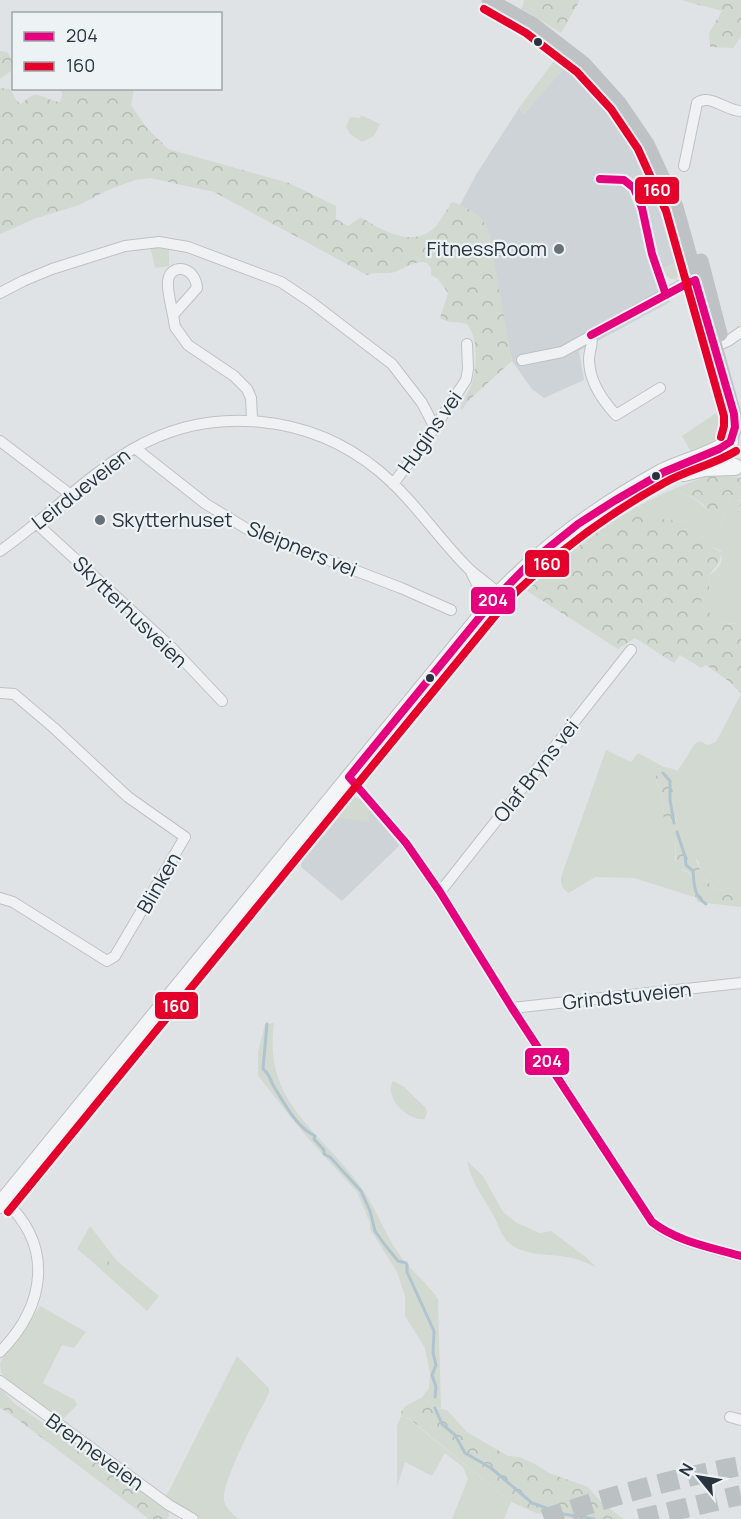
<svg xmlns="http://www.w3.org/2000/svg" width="741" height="1519" font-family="Manrope,sans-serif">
  <defs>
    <pattern id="forest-crowns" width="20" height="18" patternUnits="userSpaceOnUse" patternTransform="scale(1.5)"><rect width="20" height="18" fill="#d2d9d1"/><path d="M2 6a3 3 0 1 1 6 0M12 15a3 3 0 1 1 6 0" fill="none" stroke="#b4bbb4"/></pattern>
  </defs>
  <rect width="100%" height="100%" fill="#e0e3e5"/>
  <path fill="#ced3d8" d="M566 66 592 89 606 105 633 146 658 198 677 262 660 270 670 302 579 351 584 380 544 398 532 389 512 361 502 310 460 205 477 173 521 105 520 111 524 113Z
    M355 797 362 801 401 844 342 901 301 867 302 847 344 798Z"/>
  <path fill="#d2d9d1" d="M557 57C568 59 575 68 583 75 626 118 656 170 674 227 679 243 691 266 676 279H670L666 275 663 277 660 270 676 262C662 201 637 137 594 91 585 82 575 74 566 66L527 111 524 113 520 111 521 105Z
    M361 115 380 124 374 136 362 142 350 134 346 127 350 117 360 118Z
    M150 245 169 247V266L155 268Z
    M722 409 728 424 722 439 706 448 691 452 682 436Z
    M673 489C699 499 703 504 720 526L724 511 732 495 739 497 741 511V624L722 623 703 607 701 601 710 592C705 569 715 577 721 562 722 558 721 555 721 551L710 546 697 529 685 522 662 519 638 506Z
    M741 694V892L733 888 716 890 701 874 698 861 675 837V860L683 871 688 872 693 880 694 897 634 878 595 877 569 893C561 888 561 885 561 877L606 750 631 762 638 753 664 767 673 769 655 777 664 804 663 815 675 822 677 818 672 792 674 777 694 745 699 741 708 745 716 742Z
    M355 797C366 802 370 809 369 822L339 818 310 852H305L302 847 340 800Z
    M274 1023C263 1101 317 1128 358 1183 375 1205 383 1231 399 1254 410 1271 427 1282 438 1299L441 1408H437L422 1397 429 1388 430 1373 425 1348 405 1316V1296L397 1272 370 1229V1223L357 1192 306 1136 258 1076V1052L265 1024Z
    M393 1081 403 1086 426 1108 427 1112 425 1119C408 1122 383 1097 393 1081Z
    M467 1161 483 1176 503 1212 517 1223 540 1233 551 1231 587 1258 597 1268C589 1264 581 1260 572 1258 551 1253 522 1258 506 1240 499 1231 497 1220 491 1211 481 1194 471 1181 467 1161Z
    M90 1226 117 1261 159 1296 147 1311 107 1275 112 1272 108 1259 100 1255 88 1258 77 1249Z
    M40 1306 86 1332 74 1348 62 1345 43 1383 75 1400 77 1405 60 1422 6 1380 1 1372 0 1363 4 1356 20 1338Z
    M237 1356 269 1388V1393C259 1413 221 1481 224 1501 226 1509 233 1514 239 1519H201L166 1497Z
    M401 1416 410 1420 511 1502 504 1519H452L468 1479 463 1467 445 1453 432 1476 405 1462 397 1487V1426Z"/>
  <path fill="url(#forest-crowns)" d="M524 0H580L561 33 522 9Z
    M681 0H741V37L733 48 710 47 709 33 722 11Z
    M0 51 7 52 12 60 11 71 0 79Z
    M0 88 10 89 17 101 21 104C39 86 40 99 60 102L62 95 61 89H134L131 105 146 127 168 149 289 183 336 206V219L348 226 361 217C380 230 414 249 435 227 441 220 446 211 451 203L454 202C471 210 482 214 489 232L512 361 468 401 462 410 460 408C463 400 468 393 471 386 477 368 479 339 467 324 457 321 449 324 440 318L448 293 438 279 431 275V268L427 263C415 260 406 268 395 272 385 275 377 271 367 275L214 192 150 178 135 180 106 191 79 205 34 219 0 234Z
    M709 475H727L741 478V511L739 497 732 495 724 511 720 526 716 528 711 523C711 502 690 496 673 489Z
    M638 506 662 519 685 522 697 529 710 546 721 552C720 573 704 567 710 592L701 601 703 607 722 623 741 624V694L730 682 706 665 701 668 680 655 674 663 635 638 618 649 527 591C559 557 598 530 638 506Z
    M673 769 678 771C668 786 676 802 677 818L669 823 665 821 663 815 664 804 655 776Z
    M675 835H681C692 843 695 859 700 870 702 877 711 885 716 890L733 888 741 892V907L698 902C691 894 695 882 689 872L676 867Z
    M100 1255 108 1259 112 1272 107 1275 88 1258Z
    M0 1388 14 1403 167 1510 169 1515 168 1519H149L9 1413 0 1408Z
    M422 1397 437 1408 447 1410 467 1432 508 1456 519 1457 535 1464 549 1473 588 1487 602 1503 624 1519H572L536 1513 511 1502 411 1420 401 1416C400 1405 414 1403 422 1397Z"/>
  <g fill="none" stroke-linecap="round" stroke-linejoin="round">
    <path stroke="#b0c4cf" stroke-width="3" d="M663 773 670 781V800L674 823
      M677 832 685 856 686 865 693 871C694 885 694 896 706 904
      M267 1024 263 1069C269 1073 270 1079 273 1085 284 1103 297 1128 315 1136L314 1139 324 1150V1154L330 1157 361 1191 370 1211 375 1231 385 1245 398 1261 406 1263 407 1265V1272L434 1331 433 1353 436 1365 432 1375 436 1387 435 1397
      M435 1408 442 1424 455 1435 465 1453 491 1468 532 1503 563 1514 594 1519"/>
    <path stroke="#bbc0c3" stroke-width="20" stroke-dasharray="20 10" stroke-linecap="butt" d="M544 1519C608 1497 674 1478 741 1466
      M639 1519 741 1495"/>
    <defs>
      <path id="street" d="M684 166 697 103C710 93 726 111 741 111
        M0 293 23 281 52 269 125 246 159 242 188 247 281 282 311 302 392 364 422 403 435 428
        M173 315C171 305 167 291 168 281 170 263 195 265 197 288L173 315 175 327 188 345 234 376 247 389 251 398 252 419
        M591 335C594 343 589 350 589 359 589 381 602 400 616 415L660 388
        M714 347 728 341 741 332
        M522 360 562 352 685 283 695 280 703 281
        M0 441 71 495
        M135 448 206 504 247 529 401 588 451 610
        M393 484 427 439 466 380 468 369 467 344
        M37 524 172 648 222 701
        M0 551C46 519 85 477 133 449 211 404 310 414 379 471 413 499 437 537 468 568 477 577 489 584 499 594
        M471 572 478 586 492 602
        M0 693 14 694 54 728 128 797 185 837 115 956 107 961 13 902 0 898
        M349 777 406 843 440 892 512 1008 652 1222C672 1241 714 1248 741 1256
        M440 892 631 650
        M512 1008 741 983
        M0 1352C45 1306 55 1247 4 1200
        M0 1381 169 1505 193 1519
        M730 1417 741 1420"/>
      <path id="primary" d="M684 473 704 468 735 467
        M0 1205 499 594C547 544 602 505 662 472 684 461 710 456 730 442"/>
    </defs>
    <use href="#street" stroke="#bec1c3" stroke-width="12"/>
    <use href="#primary" stroke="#bcc0c3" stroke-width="18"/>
    <use href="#street" stroke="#f0f1f2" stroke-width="10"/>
    <path stroke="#bec2c5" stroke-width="15" d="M489 0 532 24 584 64 619 103 647 144 676 207 734 414 735 427 731 440
      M701 261 720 334"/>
    <use href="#primary" stroke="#f4f5f6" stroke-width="16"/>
    <defs>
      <path id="bus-1" d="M600 179 624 180 634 188 642 208 652 254 666 295
        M695 280 734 414 735 427 731 440
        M591 335 690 282
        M730 442 719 449 664 472 614 501 578 524 532 561 492 602 349 777 406 843 440 892 512 1008 652 1222C678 1242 710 1247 741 1256"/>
      <path id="bus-2" d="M484 9 526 33 577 72 611 109 638 149 666 211 724 416V426L721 437
        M8 1212 507 601C554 554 606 515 664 483 687 470 713 465 736 451"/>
    </defs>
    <use href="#bus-1" stroke="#edf2f5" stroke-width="12"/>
    <use href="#bus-2" stroke="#edf2f5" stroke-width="12"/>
    <use href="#bus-1" stroke="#e5007d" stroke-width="8"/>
    <use href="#bus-2" stroke="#e4002b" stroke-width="8"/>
  </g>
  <g fill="#28333d" stroke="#edf2f5" stroke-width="2">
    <circle cx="538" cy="42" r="5"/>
    <circle cx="656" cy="476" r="5"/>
    <circle cx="430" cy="678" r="5"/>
  </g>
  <g fill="#687178" stroke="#edf2f5" stroke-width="2">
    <circle cx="559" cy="249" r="6"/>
    <circle cx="100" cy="520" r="6"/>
  </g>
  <g text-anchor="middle" stroke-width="4.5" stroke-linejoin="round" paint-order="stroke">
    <g font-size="20" fill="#28333d" stroke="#edf2f5" text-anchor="end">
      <text x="547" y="256">FitnessRoom</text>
      <text x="112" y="527" text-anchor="start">Skytterhuset</text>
    </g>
    <g font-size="20" fill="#28333d" stroke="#edf2f5">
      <text transform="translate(430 432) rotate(-55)" y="7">Hugins vei</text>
      <text transform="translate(81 489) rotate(-38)" y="7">Leirdueveien</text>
      <text transform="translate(302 549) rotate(22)" y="7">Sleipners vei</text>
      <text transform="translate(130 612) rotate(44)" y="7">Skytterhusveien</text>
      <text transform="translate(536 771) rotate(-52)" y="7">Olaf Bryns vei</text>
      <text transform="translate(159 883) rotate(-60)" y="7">Blinken</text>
      <text transform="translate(627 996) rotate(-6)" y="7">Grindstuveien</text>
      <text transform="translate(95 1452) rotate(36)" y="7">Brenneveien</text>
    </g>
  </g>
  <g stroke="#edf2f5" stroke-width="2">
    <rect x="634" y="176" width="46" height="29" rx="6" fill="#e4002b"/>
    <rect x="524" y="549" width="46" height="29" rx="6" fill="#e4002b"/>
    <rect x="470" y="586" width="46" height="29" rx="6" fill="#e5007d"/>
    <rect x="154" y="991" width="45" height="29" rx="6" fill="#e4002b"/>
    <rect x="524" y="1047" width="46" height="29" rx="6" fill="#e5007d"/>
  </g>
  <g font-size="16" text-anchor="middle" font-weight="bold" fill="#fff">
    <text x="657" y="196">160</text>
    <text x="547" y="570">160</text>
    <text x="493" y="606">204</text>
    <text x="176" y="1012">160</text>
    <text x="547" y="1067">204</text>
  </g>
  <rect x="12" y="12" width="210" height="78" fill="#edf2f5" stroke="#9ea6ab" stroke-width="1.5"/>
  <rect x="24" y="32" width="30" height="9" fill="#e5007d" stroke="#9ea6ab" stroke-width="1.5"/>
  <text x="66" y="42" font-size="18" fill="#28333d">204</text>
  <rect x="24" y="62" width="30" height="9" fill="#e4002b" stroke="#9ea6ab" stroke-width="1.5"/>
  <text x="66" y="72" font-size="18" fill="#28333d">160</text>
  <g transform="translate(699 1477) rotate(300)" stroke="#edf2f5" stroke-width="4.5" paint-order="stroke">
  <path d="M0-4.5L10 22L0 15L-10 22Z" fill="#28333d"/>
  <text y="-9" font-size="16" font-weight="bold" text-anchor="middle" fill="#28333d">N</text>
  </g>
</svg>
